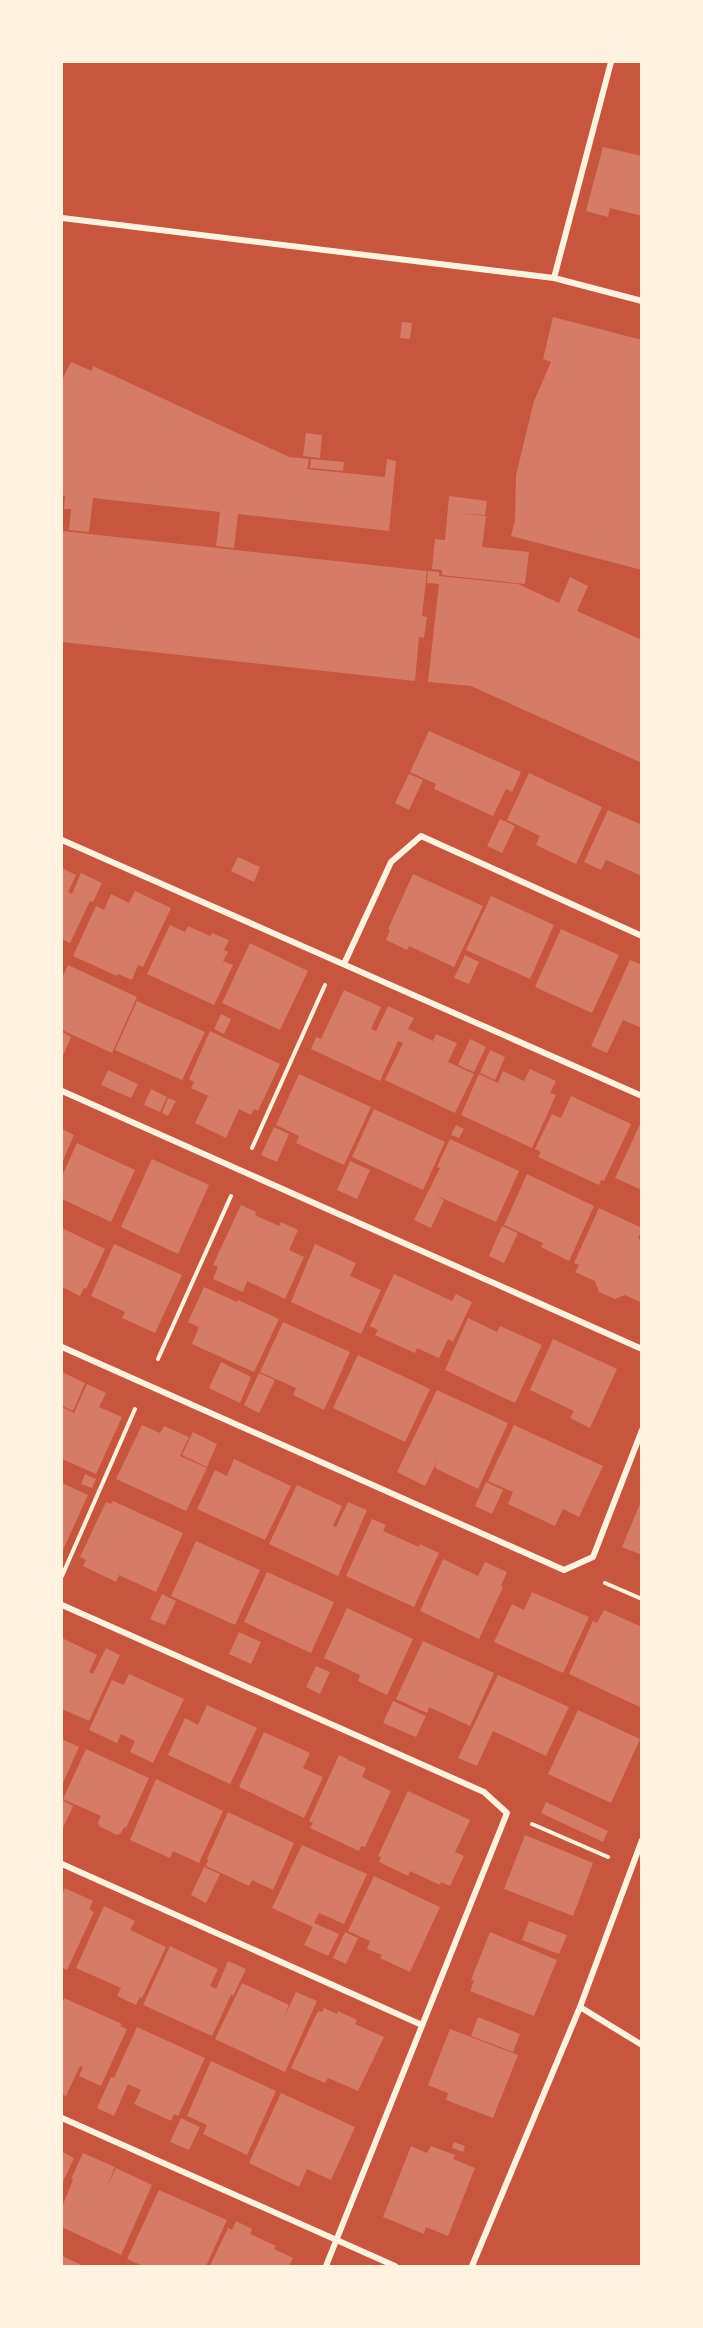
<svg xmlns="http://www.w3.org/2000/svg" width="703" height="2328" font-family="'Public Sans',sans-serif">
  <rect width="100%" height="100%" fill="#c8553d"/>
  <path fill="#d67c66" d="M603 147 642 156V216L610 208 608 217 586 211Z
    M553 317 642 340V570L511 536 515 520 516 475 534 401 551 362 543 359Z
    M402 322 412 323 410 339 400 338Z
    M71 362 92 371 93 366 289 457 309 459 307 469 385 477 387 459 396 461 389 531 238 514 234 548 216 546 220 512 93 498 89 532 69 530 71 509H64L65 496 62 495V377L63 378Z
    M306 433 322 435 320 458 303 456Z
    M311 459 344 462 343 471 310 468Z
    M449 496 487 501 485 515 457 513 486 516 482 547 529 552 525 584 442 575V570L432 569 435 539 445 540Z
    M62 531 427 571 422 616 427 617 424 638 419 637 415 681 62 642Z
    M428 571 439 572V576L518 584 559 603 570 577 588 586 577 611 642 640V763L471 686 428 682 439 584 427 583Z
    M429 731 521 772 512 792 506 789 493 816 434 789 436 784 410 772Z
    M529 773 602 807 576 864 536 845 540 836 507 820Z
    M409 774 423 780 409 810 395 803Z
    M608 810 642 825V876L606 860 601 870 584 862Z
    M500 819 515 826 502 853 487 846Z
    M238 857 260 867 254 882 231 871Z
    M62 868 76 875 68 892 72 894 81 873 102 883 93 902 90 901 70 943 62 939Z
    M413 874 483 906 454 967 409 946 407 950 386 940 390 930 388 929Z
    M135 891 171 908 143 967 138 965 132 980 118 974 117 976 73 956 96 906 104 910 111 894 129 903Z
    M491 896 554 925 530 979 466 950Z
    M170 925 185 932 188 926 210 936 212 933 229 940 224 950 228 952 223 961 233 965 214 1005 147 974Z
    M561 929 619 955 592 1013 535 987Z
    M250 943 308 971 280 1030 222 1003Z
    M465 955 479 962 469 984 454 978Z
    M630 960 642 965V1028L623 1020 607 1053 591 1046Z
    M68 965 137 997 112 1053 62 1030V978Z
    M344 990 381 1007 371 1029 376 1031 388 1006 414 1018 408 1029 433 1041 436 1034 457 1043 448 1062 474 1074 455 1113 385 1080 403 1043 398 1041 380 1081 311 1049 316 1037 321 1039Z
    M137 1001 205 1032 182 1080 115 1050Z
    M221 1014 231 1019 224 1034 214 1029Z
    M210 1031 280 1064 258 1111 254 1109 251 1115 239 1109 226 1138 195 1123 208 1096 220 1101 191 1088 194 1082 189 1079Z
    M62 1032 71 1037 62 1058Z
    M470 1039 486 1047 474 1072 458 1065Z
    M490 1050 505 1057 495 1080 480 1073Z
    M530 1069 556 1081 550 1093 556 1095 532 1148 461 1115 479 1074 498 1083 503 1071 524 1081Z
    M108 1070 138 1084 131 1098 101 1085Z
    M299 1074 371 1107 344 1165 296 1143 299 1136 276 1125Z
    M151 1089 167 1097 160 1112 144 1105Z
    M571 1096 631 1124 604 1181 601 1180 599 1185 538 1157 541 1152 535 1149 552 1114 561 1118Z
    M168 1098 176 1101 168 1116 162 1113Z
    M374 1109 445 1142 423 1190 352 1157Z
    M642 1120V1190L615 1178Z
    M456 1125 464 1129 459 1138 451 1135Z
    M274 1127 289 1134 277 1162 261 1155Z
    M62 1129 74 1135 62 1163Z
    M450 1139 519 1171 496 1222 435 1195 444 1200 431 1228 414 1220 440 1168 437 1167Z
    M77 1143 135 1170 111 1222 62 1199V1176Z
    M152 1159 209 1185 178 1254 121 1227Z
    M350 1161 370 1170 357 1199 337 1190Z
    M527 1174 594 1206 569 1261 541 1247 543 1243 504 1225Z
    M241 1205 256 1212 255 1215 279 1226 281 1222 298 1230 289 1250 304 1257 285 1299 247 1281 243 1292 213 1279 218 1267 213 1265Z
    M599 1208 642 1228 638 1239 642 1240V1303L625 1295 615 1299 599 1292 595 1281 575 1272 579 1265 574 1263Z
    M502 1226 518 1233 504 1263 489 1256Z
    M62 1228 105 1249 86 1289 84 1288 80 1296 62 1287Z
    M114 1244 182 1275 155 1333 122 1318 125 1312 91 1296Z
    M315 1244 356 1263 350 1276 381 1290 361 1334 291 1302Z
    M394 1274 452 1301 456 1294 472 1302 453 1342 448 1339 439 1358 417 1348 415 1353 375 1335 378 1330 370 1326Z
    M204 1287 237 1302 238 1300 279 1319 254 1372 192 1344 199 1327 188 1322Z
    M468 1318 497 1332 500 1326 542 1345 515 1403 445 1370Z
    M283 1322 350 1352 324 1410 293 1395 296 1388 260 1372Z
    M553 1339 617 1369 590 1428 570 1418 574 1411 530 1390Z
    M358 1355 430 1389 405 1442 333 1408Z
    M221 1362 251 1377 240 1403 209 1388Z
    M62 1372 85 1383 73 1411 62 1406Z
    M259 1373 275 1380 259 1413 244 1405Z
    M87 1384 106 1393 99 1407 122 1417 96 1474 62 1459V1407L74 1413Z
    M437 1390 508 1423 478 1489 435 1468 437 1461 425 1486 397 1472Z
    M142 1425 160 1433 164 1426 189 1437 180 1456 207 1468 186 1511 116 1479Z
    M514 1425 603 1466 579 1517 563 1509 555 1526 508 1504 513 1492 488 1481Z
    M193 1432 217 1444 207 1467 182 1455Z
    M234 1459 291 1486 265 1540 197 1509 215 1470 227 1476Z
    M85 1474 96 1479 92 1488 81 1484Z
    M486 1482 503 1490 492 1514 475 1506Z
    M62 1483 88 1495 62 1552Z
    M297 1485 342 1506 333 1526 336 1527 348 1502 367 1510 338 1576 269 1544Z
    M642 1499V1555L622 1547Z
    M113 1501 183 1533 156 1592 119 1575 116 1582 83 1566 86 1560 80 1557 106 1502 111 1504Z
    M372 1519 386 1525 383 1531 419 1547 420 1544 439 1553 414 1607 346 1576Z
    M196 1541 260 1570 235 1625 171 1596Z
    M443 1559 478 1576 485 1562 507 1572 501 1586 503 1587 479 1639 420 1611Z
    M267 1572 334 1602 311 1653 244 1622Z
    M532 1592 589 1617 563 1673 494 1642 512 1604 524 1610Z
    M162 1594 176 1601 165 1625 150 1619Z
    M347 1608 413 1639 387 1695 358 1681 360 1675 324 1658Z
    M604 1610 642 1627V1708L569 1674 593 1621 597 1623Z
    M239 1632 261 1642 251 1664 229 1654Z
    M62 1638 97 1655 89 1672 93 1674 106 1648 120 1655 89 1721 62 1709Z
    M423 1641 494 1673 470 1726 429 1707 427 1713 396 1699Z
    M316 1666 330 1672 320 1694 306 1687Z
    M129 1674 184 1699 153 1763 130 1752 135 1741 121 1734 117 1743 89 1730 112 1680 124 1685Z
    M498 1675 569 1707 546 1756 493 1731 477 1766 458 1758Z
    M393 1701 426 1716 416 1737 383 1723Z
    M207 1705 257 1728 230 1784 168 1755 185 1718 198 1725Z
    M578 1710 640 1739 611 1803 548 1774Z
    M264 1732 310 1753 303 1768 323 1777 304 1818 239 1787Z
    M62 1739 79 1747 62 1785Z
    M86 1749 149 1778 126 1828 124 1827 121 1833 117 1835 99 1826 98 1822 101 1816 63 1799Z
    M339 1755 348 1759 343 1769 348 1760 366 1768 362 1777 391 1791 365 1847 361 1846 359 1851 310 1828 313 1823 309 1821Z
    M156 1779 223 1811 199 1863 173 1851 170 1858 130 1840Z
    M408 1791 470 1820 455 1852 464 1856 450 1886 441 1882 440 1885 410 1871 408 1876 379 1862 381 1857 378 1856Z
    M62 1800 73 1806 62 1830Z
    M546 1802 608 1831 603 1842 541 1813Z
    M228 1812 294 1843 273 1890 252 1880 249 1886 206 1866 208 1860 207 1859Z
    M525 1835 593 1863 573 1916 504 1889Z
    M302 1845 367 1874 344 1924 319 1913 314 1923 339 1934 328 1956 304 1945 313 1927 272 1908Z
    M204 1867 220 1874 206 1903 191 1895Z
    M374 1876 440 1907 410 1972 380 1958 382 1955 367 1949 370 1941 348 1931Z
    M65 1888 93 1901 89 1909 94 1912 67 1970 62 1968V1895Z
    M104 1906 135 1921 130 1930 166 1947 142 1998 140 1997 136 2005 117 1996 121 1988 76 1968Z
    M529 1921 567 1935 559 1954 522 1940Z
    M345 1932 358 1938 346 1964 333 1958Z
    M490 1932 557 1960 534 2016 470 1991 474 1981 471 1980Z
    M170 1946 218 1969 210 1986 216 1989 228 1961 246 1969 233 1996 231 1995 212 2036 143 2005Z
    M242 1983 289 2005 283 2020 296 1992 317 2001 285 2072 215 2039Z
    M64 1998 122 2024 120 2026 127 2029 101 2086 79 2076 83 2067 80 2066 66 2096 62 2094V2004Z
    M324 2008 337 2014 338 2011 357 2020 355 2024 384 2037 358 2091 328 2078 325 2083 291 2068 318 2011 322 2012Z
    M478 2017 520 2034 513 2052 471 2036Z
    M137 2027 205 2058 178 2116 174 2114 171 2121 134 2104 141 2090 128 2084 114 2116 97 2108 111 2077 114 2078Z
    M450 2029 518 2055 493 2118 446 2100 448 2093 428 2085Z
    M211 2061 276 2091 247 2155 203 2134 207 2125 187 2116Z
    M281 2093 355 2127 331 2180 307 2169 299 2187 249 2163Z
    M181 2118 200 2127 189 2150 170 2142Z
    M454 2142 465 2146 463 2152 452 2148Z
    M411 2146 427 2153 431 2146 455 2155 453 2159 475 2168 448 2236 426 2227 424 2234 383 2217Z
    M62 2152 74 2158 62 2184Z
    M83 2153 115 2167 106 2188 116 2168 152 2185 121 2255 62 2227V2207L73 2180 71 2179Z
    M159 2190 227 2220 206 2266H143L127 2259Z
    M236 2221 252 2229 250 2234 276 2246 274 2249 293 2258 289 2266H210L228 2228 232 2230Z
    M62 2256 84 2266H62Z"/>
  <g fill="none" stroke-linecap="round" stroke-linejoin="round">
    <path stroke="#fff3e0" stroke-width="4" d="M252 1148 325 985
      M158 1359 231 1196
      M62 1576 135 1409
      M605 1583 642 1599
      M532 1824 608 1857"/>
    <path stroke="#fff3e0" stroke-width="6" d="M62 218 554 278 642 301
      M554 278 611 62
      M62 840 642 1096
      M344 964 391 862 421 836 642 936
      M62 1091 642 1349
      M62 1347 564 1570 593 1557 642 1430
      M62 1605 484 1792 507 1813 326 2266
      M62 1864 422 2025
      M580 2007 642 2045
      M62 2118 395 2266
      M472 2266 580 2007 642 1840"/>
  </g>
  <rect width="703" height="2328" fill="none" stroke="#fff3e0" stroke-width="126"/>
</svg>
